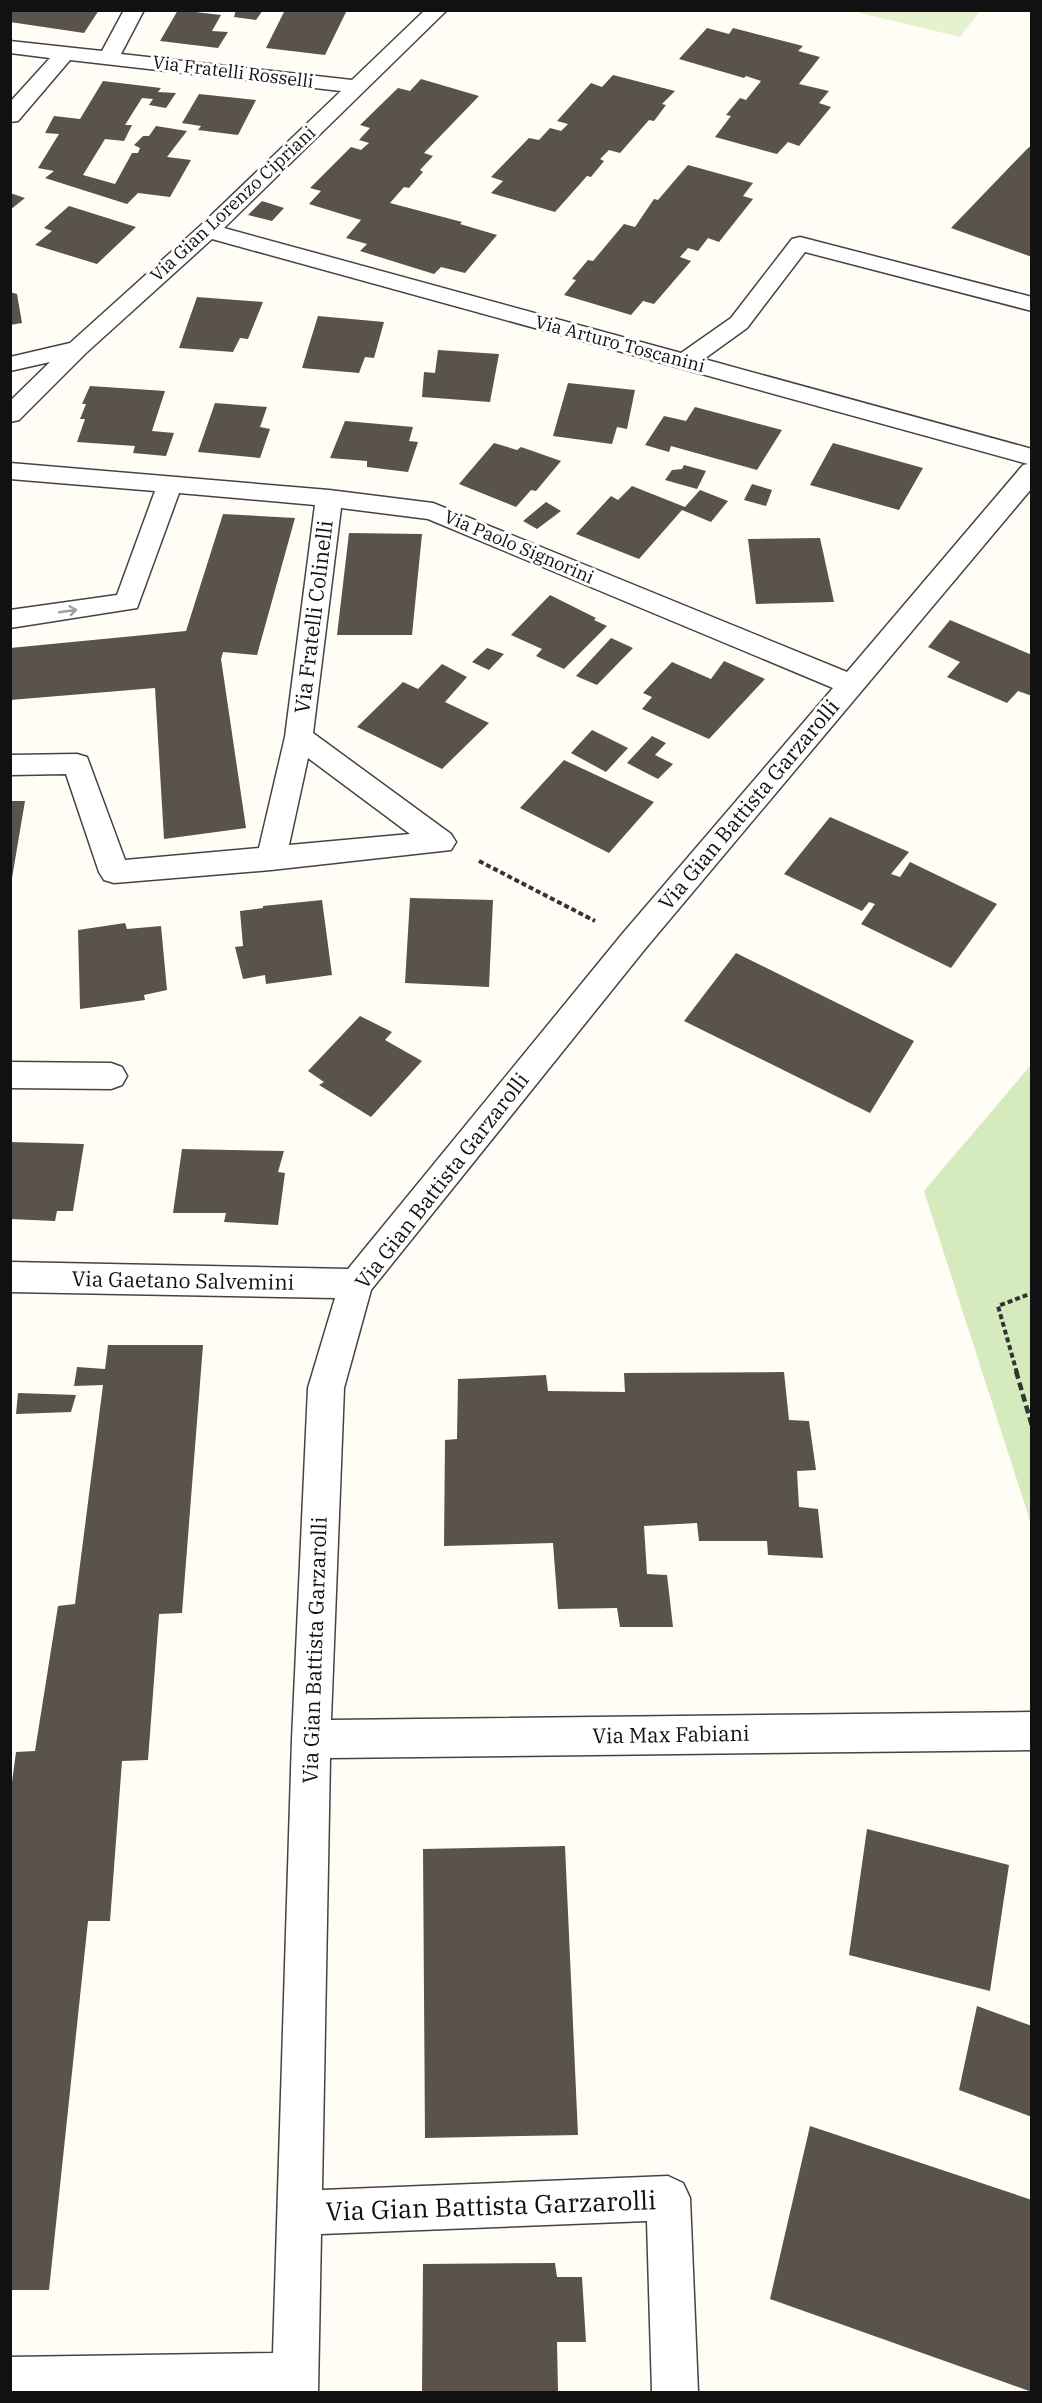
<svg xmlns="http://www.w3.org/2000/svg" width="1042" height="2403" font-family="'IBM Plex Serif',serif">
  <rect width="100%" height="100%" fill="#fffdf5"/>
  <path fill="#d5ebbd" d="M1031 1065V1524L924 1191Z"/>
  <path fill="#e6f2cf" d="M852 11H980L960 37Z"/>
  <path fill="#5a524d" d="M10 10 44 11 99 10 84 33 10 22Z
    M178 10 221 15 212 31 228 32 218 48 160 41Z
    M236 10H263L256 20 234 17Z
    M285 10H347L325 55 266 48Z
    M707 28 729 34 733 28 803 46 798 51 820 57 799 84 829 91 819 103 831 107 799 146 788 142 777 154 715 137 731 116 726 115 740 98 746 100 761 81 746 76 744 78 679 59Z
    M613 75 675 91 662 104 666 105 654 121 649 120 620 153 609 150 600 159 604 161 591 177 587 176 555 212 491 193 503 181 491 177 529 138 539 140 550 128 561 131 568 124 557 121 591 83 602 87Z
    M421 79 479 96 424 153 433 156 420 170 423 172 409 188 404 187 390 203 462 222 460 224 497 235 465 273 441 267 434 274 360 251 367 244 346 238 361 220 309 204 321 191 310 188 351 147 361 150 369 143 359 140 370 128 360 125 398 88 410 91Z
    M103 81 161 88 158 92 176 93 166 108 149 105 153 99 142 98 125 125H132L124 141 105 139 83 175 115 184 132 153H138L140 148 134 145 143 136H149L156 126 187 131 167 157 191 160 170 197 138 193 127 204 45 178 54 171 38 168 59 134 45 133 54 116 80 119Z
    M199 94 256 100 238 135 198 130 201 126 182 123Z
    M1032 145V257L951 228 1027 149Z
    M688 165 753 183 743 196 753 199 719 242 708 238 698 251 688 248 680 257 691 261 654 304 643 301 631 315 564 295 576 280 572 279 588 260 593 261 624 224 635 227 654 199 658 200Z
    M10 193 25 198 10 210Z
    M262 201 284 208 272 221 248 215Z
    M69 206 136 227 97 264 35 245 52 231 44 228Z
    M10 292 17 294 22 323 10 325Z
    M197 297 263 302 248 339 240 338 233 352 179 348Z
    M318 316 384 322 374 358 365 357 359 373 302 368Z
    M438 350 499 354 490 402 422 397 424 372 435 373Z
    M568 383 635 390 627 429 617 427 612 444 553 436Z
    M90 386 165 391 152 431 174 433 166 456 133 453 135 446 77 442 85 419H80L86 404H82Z
    M215 403 267 407 260 427 270 429 260 458 198 452Z
    M695 407 782 430 757 470 671 446 669 452 645 445 664 416 686 421Z
    M345 421 413 427 409 441 418 442 408 472 367 467V461L330 458Z
    M494 443 517 450 521 447 561 461 536 491 531 490 516 507 459 484Z
    M833 443 923 468 899 510 810 485Z
    M684 465 706 471 697 489 665 480 672 470 682 469Z
    M752 484 772 490 766 506 744 500Z
    M632 486 685 507 700 490 728 501 711 522 682 510 639 559 576 534 611 496 618 500Z
    M546 502 561 511 537 529 523 521Z
    M223 514 295 518 257 655 223 652 221 659 246 828 164 839 155 688 10 700V648L186 631Z
    M349 533 422 534 412 635H337Z
    M820 538 834 602 756 604 748 539Z
    M550 595 596 618 594 620 607 626 564 669 536 656 542 649 511 635Z
    M950 620 1032 655V696L1018 691 1007 703 947 677 960 662 928 647Z
    M611 638 633 648 597 685 576 676Z
    M487 648 504 654 489 670 472 662Z
    M724 661 765 679 709 739 642 709 652 697 643 693 672 662 711 679Z
    M442 664 467 677 445 702 489 723 442 769 357 727 403 682 418 689Z
    M592 730 628 748 606 772 571 753Z
    M652 736 666 743 655 755 673 764 658 779 627 763Z
    M564 760 654 802 609 853 520 808Z
    M10 801H25L12 878H10Z
    M830 817 909 852 891 874 900 877 910 862 997 904 951 968 861 924 875 904 869 902 862 911 784 874Z
    M410 898 493 900 489 987 405 983Z
    M322 900 332 975 266 984 265 975 243 979 235 947 243 946 240 911 263 908V906Z
    M125 923 127 929 161 926 167 990 144 995 145 1000 80 1009 78 930Z
    M736 953 914 1041 870 1113 684 1021Z
    M360 1016 392 1032 385 1040 422 1061 371 1117 319 1085 324 1082 308 1071Z
    M10 1142 84 1144 73 1211H57L55 1221 10 1219Z
    M182 1149 284 1151 278 1172 285 1173 278 1225 224 1222 226 1213H173Z
    M108 1345H203L182 1613 159 1614 148 1760 122 1761 110 1921H88L49 2290H10V1797L16 1752 35 1751 58 1606 75 1604 103 1385 74 1386 77 1367 105 1369Z
    M784 1372 789 1420 809 1421 816 1470 797 1471 799 1507 818 1509 823 1558 768 1555 767 1541H699L697 1523 644 1526 647 1574 667 1575 673 1627H620L617 1608 558 1609 553 1543 444 1546 445 1440 457 1439 458 1379 546 1375 548 1391 625 1392 624 1373Z
    M18 1393 76 1395 71 1412 16 1414Z
    M867 1829 1009 1865 990 1991 849 1955Z
    M565 1846 578 2135 425 2138 423 1849Z
    M977 2006 1032 2026V2117L959 2090Z
    M810 2126 1032 2200V2392L770 2299Z
    M555 2263 557 2277H582L586 2342H557L558 2392H422L423 2264Z"/>
  <g fill="none" stroke-linecap="round" stroke-linejoin="round">
    <defs>
      <path id="minor" d="M124 10H144L121 54 352 80 425 10H447L224 228 681 353 731 318 792 239 800 237 1032 297V311L805 252 747 328 704 359 1032 449V488L645 949 371 1290 344 1388 331 1720 1032 1712V1750L330 1758 322 2190 668 2176 683 2183 690 2198 698 2392H652L647 2221 321 2234 318 2392H10V2357L273 2353 292 1739 308 1388 335 1298 10 1292V1262L348 1269 623 933 833 688 428 519 341 508 313 733 451 834 456 842 451 850 271 870 114 883 104 880 99 872 66 774 10 775V755L77 754 87 757 125 860 259 848 285 737 315 505 179 493 137 608 10 628V610L117 595 155 491 10 479V463L329 490 433 503 847 672 1023 465 1028 464 212 239 86 353 19 420 10 422V401L50 362 10 371V357L70 343 200 226 341 91 70 60 18 121 10 122V102L50 58 10 53V41L102 51ZM308 758 410 834 289 845Z
        M10 1062 111 1063 122 1067 127 1076 122 1085 111 1089 10 1088Z"/>
    </defs>
    <use href="#minor" stroke="#444" stroke-width="3"/>
    <path stroke="#333" stroke-width="4" stroke-dasharray="5 3" stroke-linecap="butt" d="M479 861 595 921
      M1017 1373 998 1306 1032 1293"/>
    <path stroke="#333" stroke-width="4.5" stroke-dasharray="8 4" stroke-linecap="butt" d="M1016 1371 1032 1426"/>
    <use href="#minor" fill="#fff" fill-rule="evenodd"/>
  </g>
  <defs><path id="oneway-shaft" d="M-6 0H5M1.5-3L5.5 0L1.5 3" fill="none" stroke-width="1.6" stroke-linecap="round" stroke-linejoin="round" transform="scale(1.5)"/></defs>
  <use stroke="#a0a0a0" href="#oneway-shaft" transform="translate(68 611) rotate(-8)"/>
  <g text-anchor="middle" stroke-width="6" stroke-linejoin="round" paint-order="stroke">
    <g font-size="18" fill="#111" stroke="#fff">
      <text transform="translate(233 72) rotate(7)" y="6">Via Fratelli Rosselli</text>
      <text transform="translate(233 204) rotate(-43)" y="6">Via Gian Lorenzo Cipriani</text>
      <text transform="translate(620 344) rotate(15)" y="6">Via Arturo Toscanini</text>
      <text transform="translate(519 547) rotate(23)" y="6">Via Paolo Signorini</text>
    </g>
    <g font-size="21" fill="#111" stroke="#fff">
      <text transform="translate(314 617) rotate(-83)" y="7">Via Fratelli Colinelli</text>
      <text transform="translate(749 805) rotate(-50)" y="7">Via Gian Battista Garzarolli</text>
      <text transform="translate(442 1181) rotate(-52)" y="7">Via Gian Battista Garzarolli</text>
      <text transform="translate(183 1281) rotate(1)" y="7">Via Gaetano Salvemini</text>
      <text transform="translate(315 1650) rotate(-88)" y="7">Via Gian Battista Garzarolli</text>
      <text transform="translate(671 1735) rotate(-1)" y="7">Via Max Fabiani</text>
    </g>
    <g font-size="26" fill="#111" stroke="#fff">
      <text transform="translate(491 2206) rotate(-2)" y="9">Via Gian Battista Garzarolli</text>
    </g>
  </g>
  <rect width="1042" height="2403" fill="none" stroke="#111111" stroke-width="24"/>
</svg>
